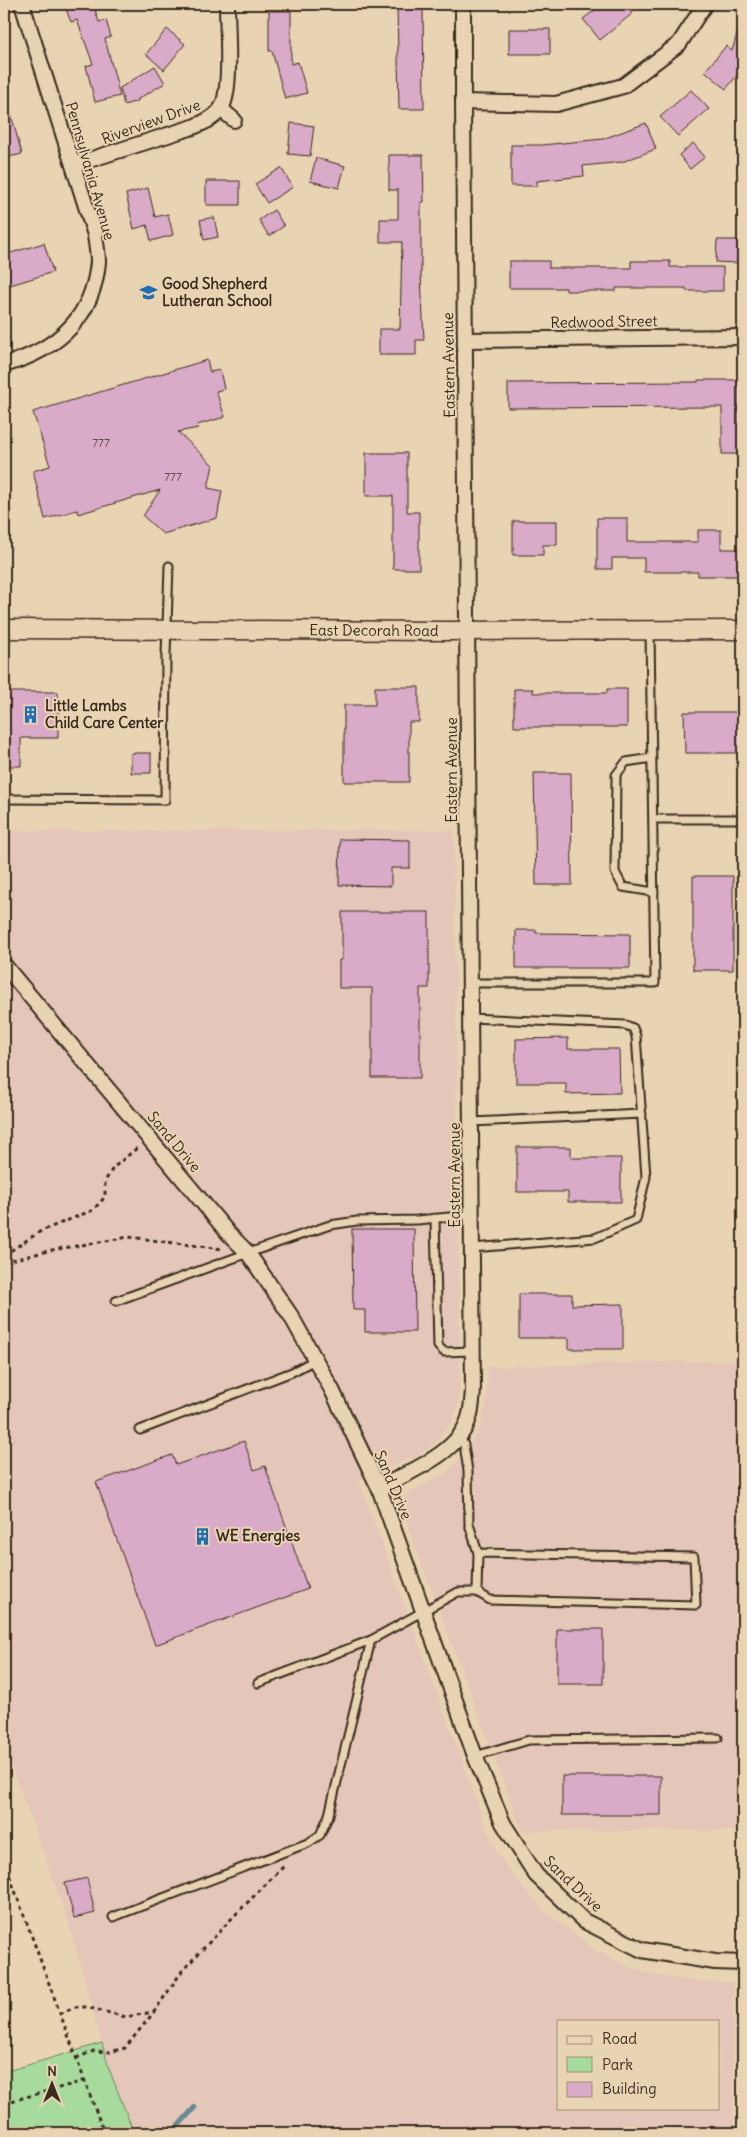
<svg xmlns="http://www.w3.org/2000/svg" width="747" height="2137" font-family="Delius,sans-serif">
  <rect width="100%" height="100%" fill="#e8d4b2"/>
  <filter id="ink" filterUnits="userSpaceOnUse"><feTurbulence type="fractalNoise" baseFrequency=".02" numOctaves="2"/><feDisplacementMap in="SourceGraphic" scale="10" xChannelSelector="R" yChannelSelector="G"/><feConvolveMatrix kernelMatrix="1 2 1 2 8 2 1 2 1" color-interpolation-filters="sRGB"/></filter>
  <g filter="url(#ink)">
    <path fill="#e4c7b9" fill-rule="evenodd" d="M454 830 460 1382 458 1407 450 1425 435 1444 416 1457 359 1481 491 1840 506 1866 525 1891 550 1916 596 1950 627 1966 651 1974 683 1980 733 1982 734 2133H134L109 2069 69 1924 4 1746V831ZM558 2021H718V2108H558Z
      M743 1360V1831H522L406 1522 403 1500 408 1493 446 1473 462 1456 479 1431 486 1406 487 1367Z"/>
    <path fill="#a7db9d" stroke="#71825e" d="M102 2043 109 2069 134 2133H4V2072Z"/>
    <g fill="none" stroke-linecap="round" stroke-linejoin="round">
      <path stroke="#678b95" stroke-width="5" d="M172 2133 195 2107"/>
    </g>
    <path fill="#daaac9" stroke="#3b2a1e" d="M64 4H93L99 22 106 20 111 37 105 39 120 96 95 102 86 66 93 64 77 20 71 22Z
      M603 4H625L633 13 600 40 583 19Z
      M397 8H423L424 109H399Z
      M269 11H291V64L298 62 307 93 285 99 272 51H269Z
      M739 27 743 28V68L726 89 705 71 726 46 732 51Z
      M167 29 185 44 164 70 146 54Z
      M509 29H550V54H509Z
      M155 66 165 83 138 99V101L124 105 120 88Z
      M691 90 709 109 678 136 660 117Z
      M4 104H8L22 154 4 158Z
      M291 123 314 126 310 156 288 154Z
      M646 123 656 149 622 162 583 166 584 176 537 181V186H511V145H542L603 139Z
      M693 143 705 157 690 169 679 155Z
      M389 155H423L424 202H421V275L424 340H416V355H379V329H400L402 242H380V219H398V190H389Z
      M316 158 345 166 339 188 310 181Z
      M281 168 293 187 267 203 255 184Z
      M206 181H240V205H206Z
      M148 188 155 217 168 214 173 235 151 241 147 225 134 229 126 194Z
      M274 210 284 226 269 236 259 220Z
      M214 217 218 237 204 240 200 220Z
      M717 240H738L737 263 716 262Z
      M44 243 53 272 4 287V255Z
      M509 261H549V268H631V261H670V267H723V291H686V288H616V291H566V288H509Z
      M207 360 210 372 220 370 224 389 216 391 225 417 197 425 198 428 178 432 213 465 208 488 222 491 217 518 163 534 143 516 160 490 78 514 77 510 45 519 33 471 50 466 33 412Z
      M698 380H739V431H743V454H722V407L508 408V383L698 382Z
      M366 453H407V512H419V569H393V496H366Z
      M597 518H627V542H698V530H721V549H739V576H698V572H644V558H612V569H597Z
      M513 521H557V545H543V555H513Z
      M375 687H419V722H409V782H344V705H375Z
      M514 689H533V693H607V689H627V727H514Z
      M4 692H58V738H21V766H4Z
      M684 712H743V753H685Z
      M131 753H151V773H131Z
      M534 773H571L572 885H536Z
      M340 839 410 840V868H391V886L339 885Z
      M693 876H733V970H693Z
      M342 912H429V988H420V1078H372V988H339V960H342Z
      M516 930H536V933L630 934V968H516Z
      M568 1038V1049H619L620 1093 566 1094V1083H516V1039Z
      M517 1147H571V1158H621V1202H568V1192H517Z
      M352 1229H414L415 1332H365V1310H353Z
      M519 1294H572V1305L623 1304V1349H569V1338H519Z
      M244 1441 254 1470 265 1466 308 1589 155 1645 96 1482 172 1455 176 1465Z
      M557 1629H603V1684H557Z
      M562 1776H661V1815H562Z
      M87 1878 95 1913 74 1918 65 1883Z"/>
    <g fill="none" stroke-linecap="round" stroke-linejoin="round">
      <defs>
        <path id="service" d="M652 758 626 762 616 775 615 872 623 887 654 892
          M4 799 165 800 166 655 169 566
          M653 819H743
          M470 983H655L650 631
          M470 1018 625 1025 633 1028 636 1036 646 1177 636 1220 595 1238 472 1248
          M471 1122 642 1114
          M435 1218 438 1346 444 1352 472 1351
          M116 1301 248 1253 330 1225 357 1221 417 1220 471 1215
          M140 1430 292 1372 315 1360
          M460 1436 464 1445 468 1471 469 1524 478 1553 477 1592
          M258 1683 371 1640 458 1592H477L490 1600 696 1605 694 1557 478 1553
          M475 1756 529 1740 718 1738
          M113 1917 308 1843 320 1835 329 1815 371 1640"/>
        <path id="minor" d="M463 102 556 104 623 86 679 44 705 4
          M221 109 234 120
          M73 165 190 128C201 124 216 118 222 107 232 87 227 29 227 4
          M465 340 743 337
          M4 365C56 350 93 319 98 262 98 253 96 244 95 235L22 4
          M4 965 229 1234 248 1253 291 1316 332 1390 379 1488 475 1756 503 1823 536 1875 584 1921 642 1950 715 1962 743 1963
          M379 1488C409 1472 459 1453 469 1418 472 1409 472 1399 473 1391L463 102V4"/>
        <g id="tertiary">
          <path id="s1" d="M4 629 445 631 743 630"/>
        </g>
      </defs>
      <use href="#service" stroke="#3b2a1e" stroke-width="11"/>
      <use href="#minor" stroke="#3b2a1e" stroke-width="18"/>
      <use href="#tertiary" stroke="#3b2a1e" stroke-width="21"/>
      <path stroke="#3b2a1e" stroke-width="3" stroke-dasharray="4 4" stroke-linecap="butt" d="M4 1255 41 1231 93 1210 105 1197V1181L113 1168 137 1148
        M4 1262 52 1250 129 1237 222 1249
        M4 1861 104 2133
        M60 2014 74 2007H86L126 2017 153 2012
        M76 2058 94 2051 110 2052 125 2048 154 2012 182 1971 238 1912 285 1865
        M4 2103 84 2081"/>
      <use href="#service" stroke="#e8d4b2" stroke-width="7"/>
      <use href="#minor" stroke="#e8d4b2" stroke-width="14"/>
      <use href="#tertiary" stroke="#e8d4b2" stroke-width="18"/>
    </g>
  </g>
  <defs>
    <symbol id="school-bare" viewBox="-9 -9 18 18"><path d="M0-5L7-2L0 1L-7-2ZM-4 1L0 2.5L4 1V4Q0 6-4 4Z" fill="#1f6fb2" stroke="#e8d4b2" stroke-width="2.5" paint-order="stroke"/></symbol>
    <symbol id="building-bare" viewBox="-9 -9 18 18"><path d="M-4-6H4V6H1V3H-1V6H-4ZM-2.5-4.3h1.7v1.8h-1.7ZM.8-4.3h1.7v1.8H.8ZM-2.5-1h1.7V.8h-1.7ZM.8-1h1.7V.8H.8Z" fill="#1f6fb2" stroke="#e8d4b2" stroke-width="2.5" paint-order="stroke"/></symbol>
  </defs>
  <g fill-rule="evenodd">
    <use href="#school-bare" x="136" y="280" width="25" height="25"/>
    <use href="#building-bare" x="18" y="702" width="25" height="25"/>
    <use href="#building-bare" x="190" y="1524" width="25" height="25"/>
  </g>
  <g text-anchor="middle" stroke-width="4" stroke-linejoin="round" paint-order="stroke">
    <g font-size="12" fill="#634a49">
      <text x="101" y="447">777</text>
      <text x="173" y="481">777</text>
    </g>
    <g font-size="15" fill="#3b2a1e" stroke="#e8d4b2">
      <text transform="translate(151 122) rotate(-20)" y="5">Riverview Drive</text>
      <text transform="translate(90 171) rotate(74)" y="5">Pennsylvania Avenue</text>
      <text transform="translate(604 322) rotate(-1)" y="5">Redwood Street</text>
      <text transform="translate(449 365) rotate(-91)" y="5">Eastern Avenue</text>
      <text dy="5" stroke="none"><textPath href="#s1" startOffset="370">East Decorah Road</textPath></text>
      <text transform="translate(452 770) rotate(-90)" y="5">Eastern Avenue</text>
      <text transform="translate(174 1142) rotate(50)" y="5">Sand Drive</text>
      <text transform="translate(455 1175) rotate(-90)" y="5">Eastern Avenue</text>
      <text transform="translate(393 1485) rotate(67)" y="5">Sand Drive</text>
      <text transform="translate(573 1884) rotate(43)" y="5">Sand Drive</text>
    </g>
    <g font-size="15" font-weight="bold" fill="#3b2a1e" stroke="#e8d4b2" text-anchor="start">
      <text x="162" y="289">Good Shepherd<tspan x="162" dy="17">Lutheran School</tspan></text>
      <text x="45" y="711">Little Lambs<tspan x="45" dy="17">Child Care Center</tspan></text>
      <text x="216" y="1541">WE Energies</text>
    </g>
  </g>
  <rect width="747" height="2137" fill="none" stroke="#e8d4b2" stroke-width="20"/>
  <rect x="10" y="10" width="727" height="2117" fill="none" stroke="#3b2a1e" stroke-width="2" filter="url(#ink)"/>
  <rect x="557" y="2020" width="162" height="90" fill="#e8d4b2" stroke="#a39077"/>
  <rect x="567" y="2036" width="25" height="8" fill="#e8d4b2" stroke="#a39077"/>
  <text x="602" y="2044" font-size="15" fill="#3b2a1e">Road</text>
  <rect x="567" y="2057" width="25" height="15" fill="#a7db9d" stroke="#a39077"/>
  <text x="602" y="2070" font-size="15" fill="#3b2a1e">Park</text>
  <rect x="567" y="2082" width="25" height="15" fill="#daaac9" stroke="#a39077"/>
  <text x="602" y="2094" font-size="15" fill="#3b2a1e">Building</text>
  <g transform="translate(52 2084)" stroke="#e8d4b2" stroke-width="4" paint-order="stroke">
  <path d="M0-4L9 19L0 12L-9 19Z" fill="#3b2a1e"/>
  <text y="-8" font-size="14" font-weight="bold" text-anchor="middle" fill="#3b2a1e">N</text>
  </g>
</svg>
